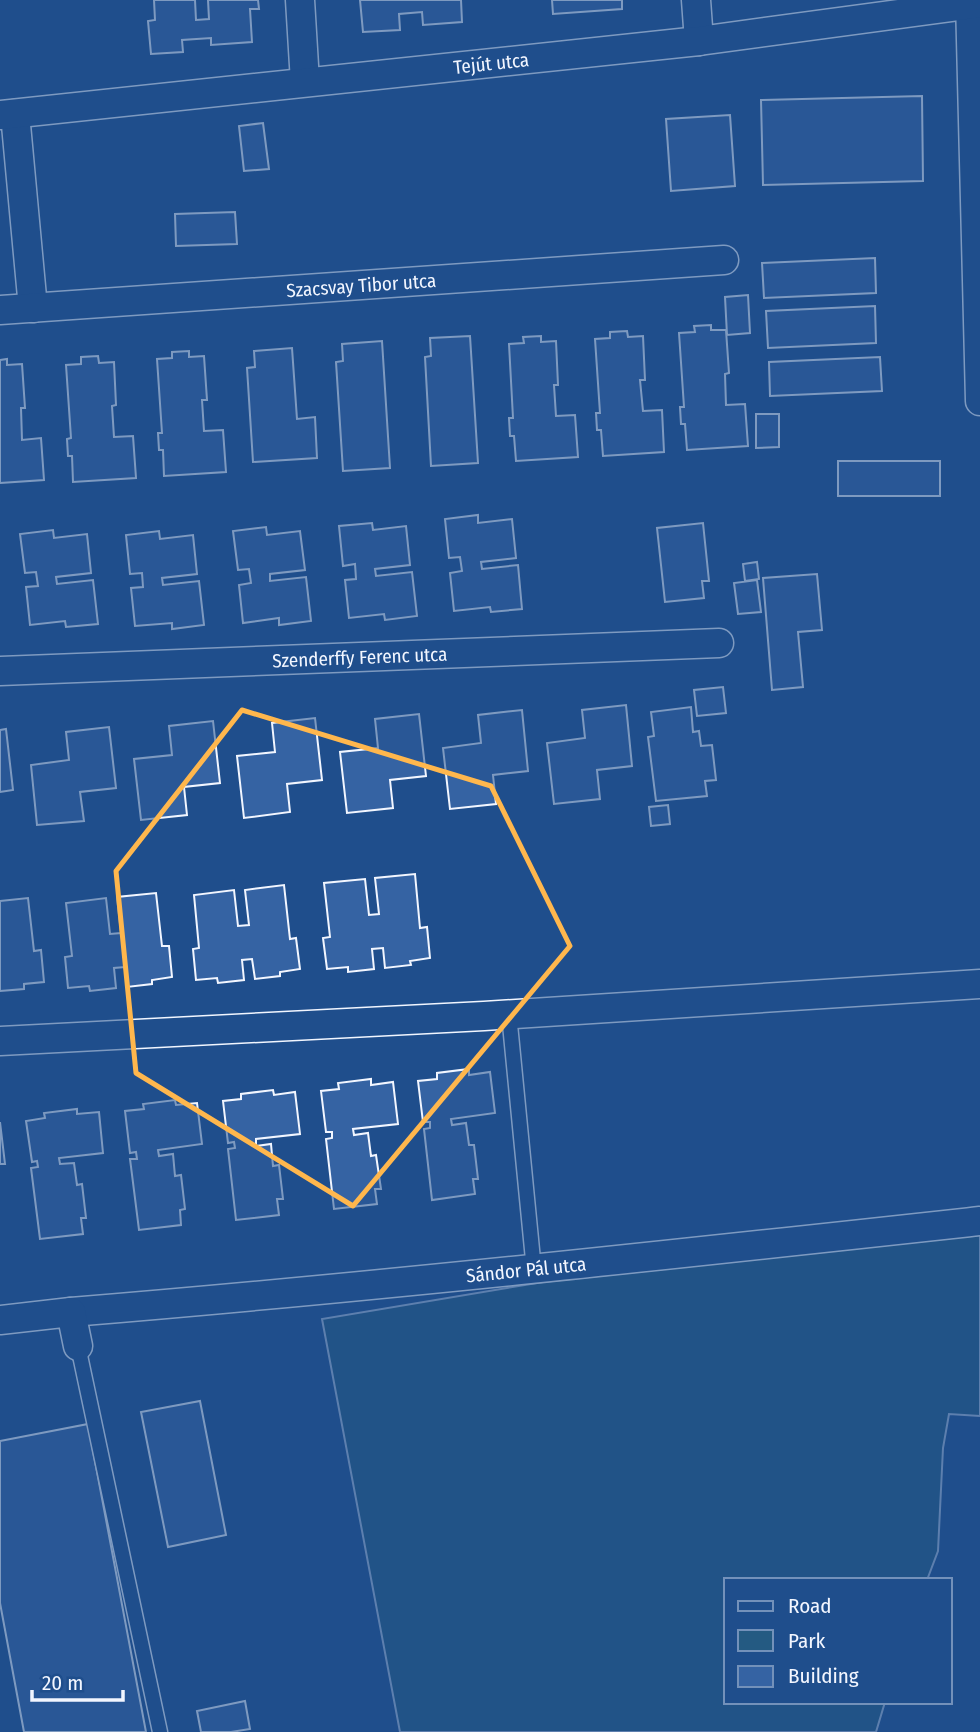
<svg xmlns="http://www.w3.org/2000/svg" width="980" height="1732" font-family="'Fira Sans Condensed',sans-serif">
  <rect width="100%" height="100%" fill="#1f4e8c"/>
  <path fill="#245a82" stroke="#a8bbd7" stroke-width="2" d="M980 1235V1416L949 1414 943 1448 938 1551 927 1580H726V1702H885L876 1732H400L322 1319 543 1282Z"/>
  <path fill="#3563a3" stroke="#f2f6ff" stroke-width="2" d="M154 0H195L196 20 209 19 208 0H258L259 9H250L252 42 211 45V38L182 40 183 52 151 54 148 21 155 20Z
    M360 0H461L462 22 423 25 422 12 399 14 400 30 363 32Z
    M552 0H622V9L553 14Z
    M922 96 923 181 763 185 761 100Z
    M730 115 735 186 671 191 666 119Z
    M263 123 269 169 244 171 239 126Z
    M235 212 237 244 176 246 175 214Z
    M875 258 876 293 764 298 762 263Z
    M748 295 750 333 727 335 725 297Z
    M875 306 876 343 768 348 766 311Z
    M711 325V330H726L729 373 725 374 726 405 745 404 748 446 687 450 685 424H681L680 407H684L679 333 695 332 694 326Z
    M627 331 628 337 643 336 645 380H640L643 411 662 410 664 452 603 456 601 430H597L596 413H600L595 339 610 338V332Z
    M470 336 478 463 431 466 425 357 431 356 430 338Z
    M541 336V342L556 341 558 385H554L556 416 575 415 578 457 516 461 514 436H510L509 418H513L509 344 524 343 523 337Z
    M382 341 390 468 343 471 336 362 343 361 342 344Z
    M292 348 297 419 315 417 317 458 253 462 247 368 255 367 254 351Z
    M189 351V357L204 356 207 400H202L204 431 223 430 226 472 164 476 163 450H159L158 433H162L157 359 172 358V352Z
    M98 356 99 363 114 362 116 405 112 406 114 437 133 436 136 478 73 482 72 456H68L67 439 71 438 66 365 81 364V357Z
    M880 357 882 391 770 396 769 362Z
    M7 359V365L22 364 25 408H21L22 440 41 438 44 480 0 483V360Z
    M756 414H779V447L756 448Z
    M838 461H940V496H838Z
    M478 515V523L512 519 516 558 481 562 482 569 518 565 522 609 491 612 490 607 454 611 450 573 462 571 460 557 449 558 445 519Z
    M372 523 373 530 406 526 410 565 375 569 376 576 412 572 417 616 385 620 384 614 349 618 345 580 356 579 355 564 343 566 339 526Z
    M703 523 709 581H702L704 598 665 602 657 528Z
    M266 527 267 535 300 531 305 570 270 574V581L306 577 311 621 279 625V618L243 623 239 585 251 583 249 569 238 570 233 531Z
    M53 530 54 538 87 534 91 573 56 577 57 584 93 580 98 624 66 627 65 621 30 625 26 587 38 586 36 572 25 573 20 534Z
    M159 531 160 539 193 535 197 574 162 578 163 585 199 581 204 625 172 629V623L135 626 131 588 143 587 142 573 130 574 126 535Z
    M757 562 759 579 745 581 743 564Z
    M817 574 822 630 798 632 803 687 772 690 763 578Z
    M757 580 761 612 738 614 734 583Z
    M723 687 726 713 697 716 694 690Z
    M626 705 632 766 597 770 600 799 554 804 547 743 585 738 582 710Z
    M691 707 693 732 699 731 701 746 712 745 716 780 705 781 707 796 656 801 648 737 654 736 651 712Z
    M522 710 528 771 493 775 496 804 450 809 443 748 481 743 478 715Z
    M419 714 426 776 390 780 393 808 347 813 340 752 378 748 375 719Z
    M315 718 322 780 287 784 290 812 244 818 237 756 275 752 272 723Z
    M213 721 220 783 184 787 187 815 141 820 134 759 172 755 169 726Z
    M109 727 116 788 80 792 84 821 37 825 31 765 69 760 66 732Z
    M6 729 13 790 0 792V730Z
    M668 805 670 824 651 826 649 807Z
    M415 874 420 928 427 927 430 958 410 961 411 965 385 968 383 948 372 949 374 969 348 972V967L327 969 323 938 330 937 324 883 365 879 369 915 379 914 375 878Z
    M284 885 290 939 296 938 300 969 280 972V976L255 979 252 959 242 960 244 980 218 983 217 978 196 980 193 949 199 948 194 895 234 890 238 926 249 925 245 890Z
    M156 893 162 946H169L172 977 152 980V984L127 987 125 967 114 968 116 988 90 991 89 986 68 988 65 957 72 956 66 903 106 898 110 934 121 933 117 897Z
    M28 898 34 951 41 950 44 982 24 984V989L0 991V901Z
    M469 1069V1075L490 1072 495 1113 451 1119 452 1125 466 1123 469 1145H474L478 1179H473L475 1194 432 1200 424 1129 430 1128V1122H423L418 1081 437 1079V1073Z
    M371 1079V1085L393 1082 398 1124 353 1129 354 1135 368 1133 371 1156 376 1155 381 1189H375L377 1204 334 1209 326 1139 332 1138V1132H326L321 1091 339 1089 338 1083Z
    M273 1090 274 1095 295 1092 300 1134 256 1139V1146L271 1144 273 1166 279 1165 283 1199H277L279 1215 236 1220 228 1149 235 1148 234 1142 228 1143 223 1101 241 1099V1094Z
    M175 1100 176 1105 197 1103 202 1144 158 1150 159 1156 173 1154 175 1176 181 1175 185 1209 180 1210 181 1225 139 1230 130 1159H137L136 1152 130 1153 125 1111 144 1109 143 1104Z
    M77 1109V1114L99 1112 103 1153 59 1158 60 1164 74 1163 77 1185 82 1184 86 1218H81L83 1234 40 1239 31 1168 38 1167 37 1161 32 1162 26 1121 45 1118 44 1113Z
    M0 1122 5 1164H0Z
    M200 1401 226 1535 168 1547 141 1412Z
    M88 1424 146 1732H24L0 1603V1441Z
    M245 1701 250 1729 231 1732H201L197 1711Z"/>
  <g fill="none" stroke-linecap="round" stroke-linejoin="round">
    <defs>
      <path id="service" d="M509 1014 534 1270
        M78 1346 160 1732"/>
      <g id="minor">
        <path d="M300 0 305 82"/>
        <path d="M696 0 699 41"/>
        <path d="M970 0 980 401"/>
        <path d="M15 114 33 308"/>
        <path id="s1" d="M0 115 699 41 980 3"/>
        <path id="s2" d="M0 310 724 260"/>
        <path id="s3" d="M0 671 719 643"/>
        <path d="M0 1041 484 1016 980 984"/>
        <path id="s4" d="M71 1312C375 1287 677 1254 980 1221"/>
        <path d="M0 1320 71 1312 78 1346"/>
      </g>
    </defs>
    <use href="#service" stroke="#f2f6ff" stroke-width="17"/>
    <use href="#minor" stroke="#f2f6ff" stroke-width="31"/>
    <use href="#service" stroke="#1f4e8c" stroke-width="14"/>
    <use href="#minor" stroke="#1f4e8c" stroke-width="28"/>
  </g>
  <path d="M0 0H980V1732H0ZM242 710 491 786 570 946 353 1206 136 1073 116 871Z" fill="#1f4e8c" fill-opacity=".55" fill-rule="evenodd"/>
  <path fill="none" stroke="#ffb74d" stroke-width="5" stroke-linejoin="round" d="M242 710 491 786 570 946 353 1206 136 1073 116 871Z"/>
  <g text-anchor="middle" stroke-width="5" stroke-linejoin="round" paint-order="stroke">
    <g font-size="19" fill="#f2f6ff" stroke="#1f4e8c">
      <text dy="7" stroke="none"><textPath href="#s1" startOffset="494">Tejút utca</textPath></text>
      <text dy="7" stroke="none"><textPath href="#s2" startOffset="362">Szacsvay Tibor utca</textPath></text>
      <text dy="7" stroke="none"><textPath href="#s3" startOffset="360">Szenderffy Ferenc utca</textPath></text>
      <text dy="7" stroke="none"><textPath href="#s4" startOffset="457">Sándor Pál utca</textPath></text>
    </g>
  </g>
  <rect x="724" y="1578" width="228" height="126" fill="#1f4e8c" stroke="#7391ba" stroke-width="2"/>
  <rect x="738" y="1601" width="35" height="10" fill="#1f4e8c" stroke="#7391ba" stroke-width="2"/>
  <text x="788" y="1613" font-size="21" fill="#f2f6ff">Road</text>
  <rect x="738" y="1630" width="35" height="21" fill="#245a82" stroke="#7391ba" stroke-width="2"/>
  <text x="788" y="1648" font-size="21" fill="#f2f6ff">Park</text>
  <rect x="738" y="1666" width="35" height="21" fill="#3563a3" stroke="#7391ba" stroke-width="2"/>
  <text x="788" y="1683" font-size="21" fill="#f2f6ff">Building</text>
  <path d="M32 1690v10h91v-10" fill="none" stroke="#f2f6ff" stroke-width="3.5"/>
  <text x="42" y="1690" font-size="21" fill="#f2f6ff" stroke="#1f4e8c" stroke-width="5" paint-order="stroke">20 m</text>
</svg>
